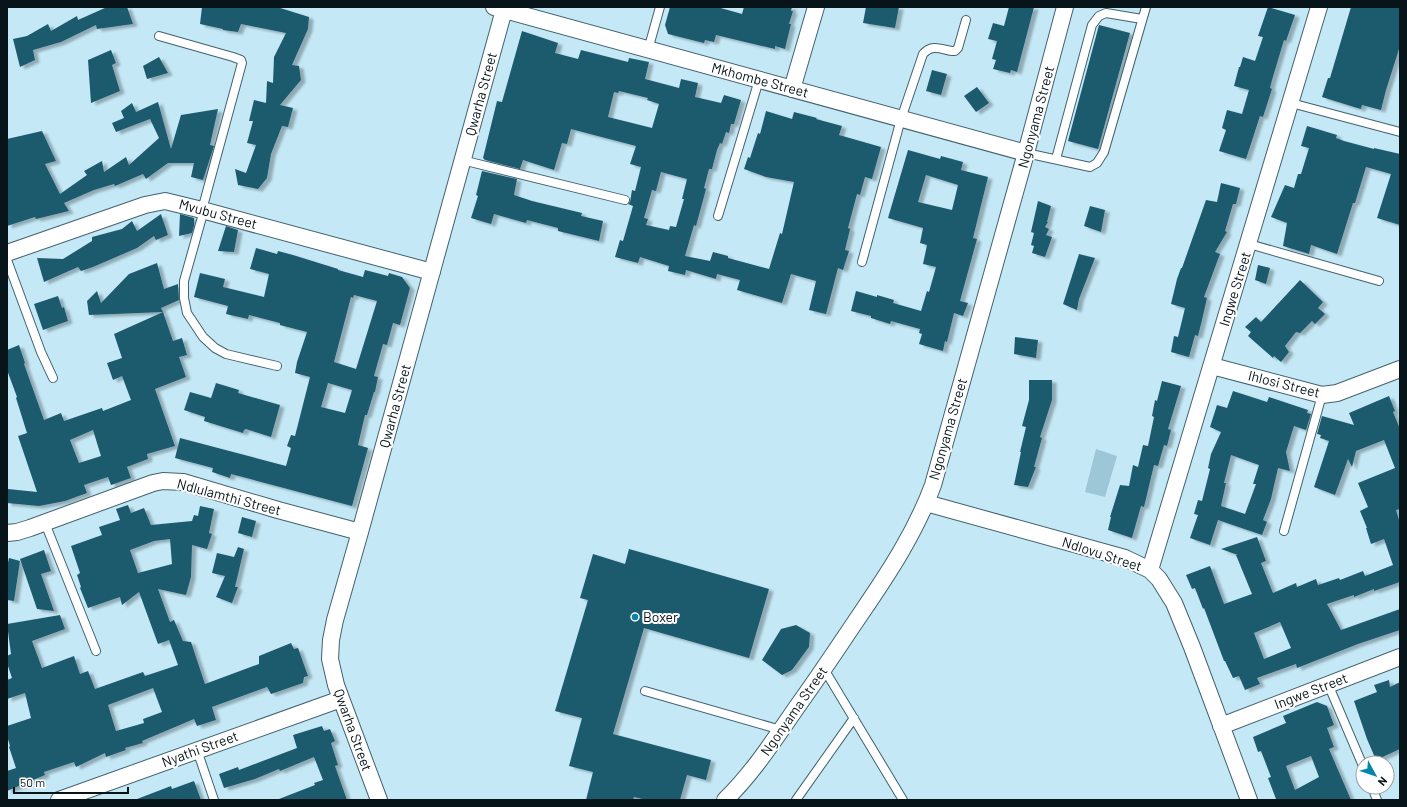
<svg xmlns="http://www.w3.org/2000/svg" width="1407" height="807" font-family="Barlow,sans-serif">
  <defs>
    <filter id="shadow"><feDropShadow dx="4.5" dy="2.5" stdDeviation="1" flood-color="#0004"/></filter>
  </defs>
  <rect width="100%" height="100%" fill="#c4e8f6"/>
  <path fill="#9dc7d7" d="M1096 449 1117 456 1105 497 1085 492Z"/>
  <path fill="#1e5a6e" fill-rule="evenodd" filter="url(#shadow)" d="M107 7H127L133 24 97 29 96 25 61 42 33 50 35 60 20 67 13 39 27 36 48 24 51 31 77 16 78 20Z
    M202 7H277L309 17 308 29 292 65 299 66 301 80 280 105 293 108 288 127 282 126 271 154 267 178 258 189 238 185 235 169 246 173 256 145 247 143 253 121H249L254 100 266 103 267 81 273 83 274 57 286 33 241 24 238 32 223 30V29L200 24Z
    M670 7H717L742 14 744 7H792L791 11H793L789 24H791L785 49 775 46V49L716 35 714 42 705 40 704 43 668 34 665 25Z
    M866 7H899L895 28 863 23Z
    M1009 7H1034L1017 72 1011 70 1010 73 993 69 996 60 992 59 997 41 988 39 993 23 1004 26Z
    M1268 7 1295 15 1286 41 1284 40 1272 80 1270 88 1272 89 1263 117 1260 116 1246 159 1219 151 1226 130 1222 128 1227 110 1242 114 1249 90 1234 86 1239 67H1240L1243 57 1255 61 1263 37 1258 36Z
    M1351 7H1400V46L1386 90 1381 110 1362 105 1361 109 1354 107 1322 97 1328 78H1330Z
    M1099 25 1130 33 1098 149 1068 141Z
    M522 31 558 43 555 53 578 59 581 50 628 62 629 58 649 62 645 79 679 88 681 79 698 83 695 97 721 103 724 95 741 100 734 124H731L729 133 726 132 722 144 720 143 717 150 712 169H709L704 188 706 189 702 204 696 226 694 225 685 256 710 261 713 252 728 256V258L769 269 780 233 782 234 794 182 766 177 744 169 748 157 750 158 758 133 760 134 766 111 792 119 794 112 817 118 816 119 842 126 839 135 881 147 872 179 865 177 860 195 857 194 848 228 850 229 845 250 849 251 843 270 838 268 826 314 809 310 816 281 791 274 782 303 737 290 740 280 717 274 716 279 686 270 685 275 668 271 669 266 640 257 638 263 615 257 620 240 623 241 633 206 628 204 630 202 632 190 635 191 641 167 630 164 636 146 571 129 567 144 562 143 554 170 523 160 520 169 485 160 483 158 497 101 502 102ZM619 91 648 98 647 100 659 104 652 128 608 117 614 92 618 93ZM661 172 687 179 682 199H684L676 227 670 226 669 230 646 225 648 219 644 218 652 190 656 191Z
    M111 50 116 63 112 65 120 91 91 103 88 60Z
    M159 57 168 73 147 79 143 66Z
    M932 70 947 74 941 95 926 91Z
    M977 87 989 103 976 112 964 96Z
    M158 102 171 149 181 115 218 109 210 145 214 146 203 180 191 177 194 163H168L146 179 143 174 115 186 114 184 94 190 64 203 69 211 36 219 35 217 7 226V139L42 131 56 161 45 164 60 194 87 175 84 171 102 161 104 172 126 157 129 165 159 138 150 119 116 132 112 123 124 118 121 111 132 103 136 112Z
    M1307 126 1337 135 1336 138 1344 141 1374 149V148L1400 154V225L1377 218 1391 174 1366 167 1355 203H1353L1337 254 1311 245 1309 254 1283 246 1287 223 1271 217 1285 185 1294 188 1298 174H1301L1309 148 1301 146Z
    M908 150 940 159 941 156 963 162 961 170 988 177 973 238 977 239 960 301 968 303 963 316 954 313 947 342 945 341 943 351 919 344 922 334 919 333 920 329 891 321 890 324 871 318V316L851 311 856 291 877 297V295L894 300 893 303 921 311 927 291 929 292 936 267 923 264 927 245 920 243 923 228 888 218ZM926 175 958 185 952 210 918 202Z
    M482 171 517 179 514 195 532 201 582 213 581 216 603 221 599 241 558 231V228L527 220 526 223 494 214 491 224 471 218 478 196 476 195Z
    M1221 183 1240 188 1236 204H1233L1225 231 1227 232 1215 252 1220 254 1204 297 1207 298 1202 320 1198 336 1195 335 1189 357 1171 352 1174 336 1178 337 1185 308 1171 304 1177 279 1181 268H1182L1206 200 1217 202Z
    M1038 201 1051 206 1047 222H1048L1045 227 1049 229 1046 235 1052 237 1045 257 1032 253 1034 246 1031 245 1034 233 1031 232Z
    M1090 206 1105 210 1101 232 1084 226Z
    M161 214 168 235 156 240 154 236 137 248 93 267 81 271 78 267 44 282 37 258 63 259 92 241V237L122 229 132 221 137 231Z
    M180 214 194 218V226L192 233 179 236Z
    M226 226 238 230 234 252 218 251Z
    M256 248 277 254 278 251 293 255 338 269V270L363 277 365 270 388 276 389 273 402 277 410 288 400 325 393 323 387 345 383 344 374 376 378 377 375 392H374L367 415H365L358 445 368 448 352 506 231 474 230 478 212 472 213 468 175 458 180 438 286 466 291 448 287 446 291 435 295 436 310 377 295 373 297 362 307 332 280 325V323L249 315 248 319 226 314 228 306 194 297 200 273 225 279 223 287 264 297 269 274 250 269ZM354 295 377 301 356 369 334 362 351 297 353 298ZM328 383 352 390 345 413 321 407Z
    M1079 254 1095 258 1079 299 1077 310 1063 304Z
    M157 263 164 289 178 284 179 300 161 308 163 312 89 315 87 301 97 291 101 303 129 274Z
    M1258 265 1270 268 1266 284 1255 280Z
    M1300 280 1323 302 1318 308 1325 314 1315 324 1312 321 1300 333 1296 332 1285 346 1289 352 1281 362 1274 356 1273 358 1248 336 1251 332 1245 327 1256 317 1261 322Z
    M58 296 62 308 64 307 68 321 43 330 34 304Z
    M163 312 173 341 182 338 187 355 179 357 186 377 155 389 175 446 147 454 148 459 127 467 131 478 111 485 108 477 84 485 87 493 65 501 39 506 7 503 8 489 37 492 18 436 27 433 16 398 17 397 7 370V350L19 345 25 363 24 364 44 420 61 413 64 421 102 408 103 411 131 400 122 376 113 380 107 363 122 358 114 334ZM93 430 101 456 79 463 70 440Z
    M1015 337 1038 340 1036 358 1014 354Z
    M1029 380H1052V400L1040 437 1042 438 1034 467H1036L1028 487 1014 485 1021 452H1020L1026 427 1022 426 1029 400Z
    M1162 381 1181 386 1168 429 1171 430 1167 446 1164 445 1158 466 1154 465 1144 507 1141 506 1132 538 1108 530 1111 517H1110L1120 485 1129 486 1133 465 1138 467 1143 445 1148 446 1154 417 1152 416 1155 400 1157 401Z
    M216 383 239 390 238 393 280 405 271 437 246 429 244 430 243 433 204 421 205 417 184 410 190 392 211 398Z
    M1233 391 1267 402 1269 397 1308 410 1307 413 1311 414 1306 430 1294 426 1286 452 1290 471 1278 468 1271 499 1263 520 1267 522 1262 535 1218 520 1210 545 1190 538 1198 515 1194 514 1198 500 1202 501 1210 469 1208 468 1211 454 1221 432 1210 427 1217 405 1227 408ZM1231 455 1259 465 1253 484H1256L1245 514 1221 506 1226 483H1224Z
    M1389 396 1395 411 1393 412 1400 429V509L1396 510 1400 523V582L1374 591V589L1354 597V595L1327 604 1341 630 1400 609V630L1358 644 1297 668 1296 664 1257 678 1260 684 1245 690 1239 676 1233 678 1225 661H1224L1204 608 1203 609 1195 588 1192 589 1186 575 1210 566 1224 604 1252 594 1236 555H1238L1221 549 1257 537 1266 561 1261 563 1273 593 1296 583 1297 587 1316 579 1318 585 1339 578 1340 580 1363 571 1365 576 1393 565 1384 539 1371 544 1366 528H1367L1360 511 1368 507 1358 483 1395 468 1384 440 1356 451 1352 467 1348 459 1335 495 1314 487 1329 441 1320 438 1321 435 1317 434 1322 416 1354 425 1349 413ZM1280 622 1291 648 1264 659 1254 633Z
    M128 505 131 513 144 508 151 525 192 521 194 515 198 516 200 506 214 509 209 533 212 534 207 549 192 545 191 577 186 595 158 589 170 622 174 620 183 641 191 642 205 684 259 664V656L291 643 294 649 298 648 308 676 304 677 303 683 271 694 267 687 212 707 216 720 197 726 194 719 142 741 143 743 125 748 126 750 106 757 105 753 76 767 74 762 44 772 45 775 7 791V771L16 768 9 747 10 746 7 736V726L31 718 25 693 7 699V680L12 678 7 663V656L11 654 7 624 60 615 65 629 32 641 42 668 74 656 80 674 88 671 95 689 143 672 145 676 178 665 169 640 158 644 139 592 122 605 120 597 88 608 80 588 81 587 77 575 80 573 71 546 102 535 99 527 120 520 116 509ZM170 539 172 564 138 573 130 550 154 541ZM153 688 162 712 143 719 144 723 116 731 108 705Z
    M242 517 256 521 252 537 238 533Z
    M238 547 244 549 235 587H238L232 603 216 597 225 576 212 573 217 553 234 557Z
    M629 549 769 589 749 658 644 628 613 734 711 760 706 780 687 775 680 800H646L634 797 633 800H586L593 772 569 766 582 718 555 711 588 600 580 598 593 554 625 564Z
    M44 550 51 571 41 574 54 611 37 609 20 559Z
    M9 558 20 561 14 601 7 600V567Z
    M796 625 810 633 809 647 792 670 782 675 762 660 781 629Z
    M1389 680 1390 687 1400 682V749L1376 760 1367 739 1354 701 1377 692 1374 685Z
    M1317 702 1327 706 1334 725 1327 728 1334 747 1329 749 1351 800H1274L1276 799 1268 778 1271 777 1261 751 1258 752 1253 737 1286 723 1283 716ZM1311 756 1319 777 1295 790 1286 766Z
    M322 726 324 731 330 729 335 741 331 743 338 765 335 766 347 800H279V799L315 785 314 783 323 780 314 757 280 771 279 769 255 779 224 788 219 774 238 767 239 770 297 748 293 735Z
    M194 781 201 800H137V799L171 786 172 789Z"/>
  <g fill="none" stroke-linecap="round" stroke-linejoin="round">
    <defs>
      <path id="lane" d="M159 36 233 57 241 60 242 63 202 210
        M648 50 660 7
        M1291 103 1400 132
        M1026 153 1090 167 1097 163 1104 152 1146 7
        M1056 159 1092 25 1099 16 1106 13 1142 19
        M462 160 625 200
        M204 210 184 281V298L187 313 203 337 215 348 226 354 277 366
        M718 216 759 80
        M1249 244 1379 281
        M7 260 41 352 53 378
        M862 262 901 119 923 54C932 44 940 49 952 51H955L958 48 966 20
        M45 523 96 651
        M1284 531 1322 395
        M824 669 903 800
        M1328 684 1363 766
        M645 691 781 730
        M197 750 214 800
        M1372 787 1377 800
        M796 800 854 718"/>
      <path id="street" d="M494 7 1026 153
        M792 89 816 7
        M7 253 145 205 165 201 202 210 432 272
        M1212 366 1322 395 1337 393 1400 369
        M926 503 1125 558 1150 570 1159 579 1174 603 1192 647 1249 800
        M7 533 17 532 30 528 153 483 163 481 183 482 278 510 360 532
        M1150 570 1319 7
        M1221 726 1400 657
        M59 800 341 699
        M379 800 336 685 330 659 331 640 335 620 360 532 504 10
        M725 800C756 770 779 732 804 697 824 669 843 640 862 612 890 571 916 531 933 485L1026 153 1065 7"/>
    </defs>
    <use href="#lane" stroke="#42626f" stroke-width="10"/>
    <use href="#street" stroke="#42626f" stroke-width="18"/>
    <use href="#lane" stroke="#fff" stroke-width="8"/>
    <use href="#street" stroke="#fff" stroke-width="16"/>
  </g>
  <circle fill="#0386a9" stroke="#fff" stroke-width="1.5" cx="635" cy="617" r="4"/>
  <g text-anchor="middle" stroke-width="4" stroke-linejoin="round" paint-order="stroke">
    <g font-size="14" fill="#071419" stroke="#fff">
      <text transform="translate(760 80) rotate(15)" y="5">Mkhombe Street</text>
      <text transform="translate(481 94) rotate(-75)" y="5">Qwarha Street</text>
      <text transform="translate(1036 117) rotate(-75)" y="5">Ngonyama Street</text>
      <text transform="translate(218 214) rotate(15)" y="5">Mvubu Street</text>
      <text transform="translate(1235 289) rotate(-73)" y="5">Ingwe Street</text>
      <text transform="translate(1284 384) rotate(14)" y="5">Ihlosi Street</text>
      <text transform="translate(395 406) rotate(-75)" y="5">Qwarha Street</text>
      <text transform="translate(948 429) rotate(-74)" y="5">Ngonyama Street</text>
      <text transform="translate(229 497) rotate(15)" y="5">Ndlulamthi Street</text>
      <text transform="translate(1102 554) rotate(18)" y="5">Ndlovu Street</text>
      <text transform="translate(1311 691) rotate(-21)" y="5">Ingwe Street</text>
      <text transform="translate(794 711) rotate(-55)" y="5">Ngonyama Street</text>
      <text transform="translate(353 730) rotate(70)" y="5">Qwarha Street</text>
      <text transform="translate(200 749) rotate(-20)" y="5">Nyathi Street</text>
    </g>
    <g font-size="14" fill="#071419" stroke="#fff" text-anchor="start">
      <text x="643" y="622">Boxer</text>
    </g>
  </g>
  <rect width="1407" height="807" fill="none" stroke="#071419" stroke-width="16"/>
  <g transform="translate(1375 775) rotate(130)"><circle r="19" fill="#ffffff" stroke="#9ca1a3"/>
  <path d="M0-3L7 15L0 10L-7 15Z" fill="#0386a9"/>
  <text y="-6" font-size="11" font-weight="bold" text-anchor="middle" fill="#071419">N</text>
  </g>
  <path d="M14 787v6h114v-6" fill="none" stroke="#071419" stroke-width="2"/>
  <text x="20" y="787" font-size="12" fill="#071419" stroke="#ffffff" stroke-width="3" paint-order="stroke">50 m</text>
</svg>
